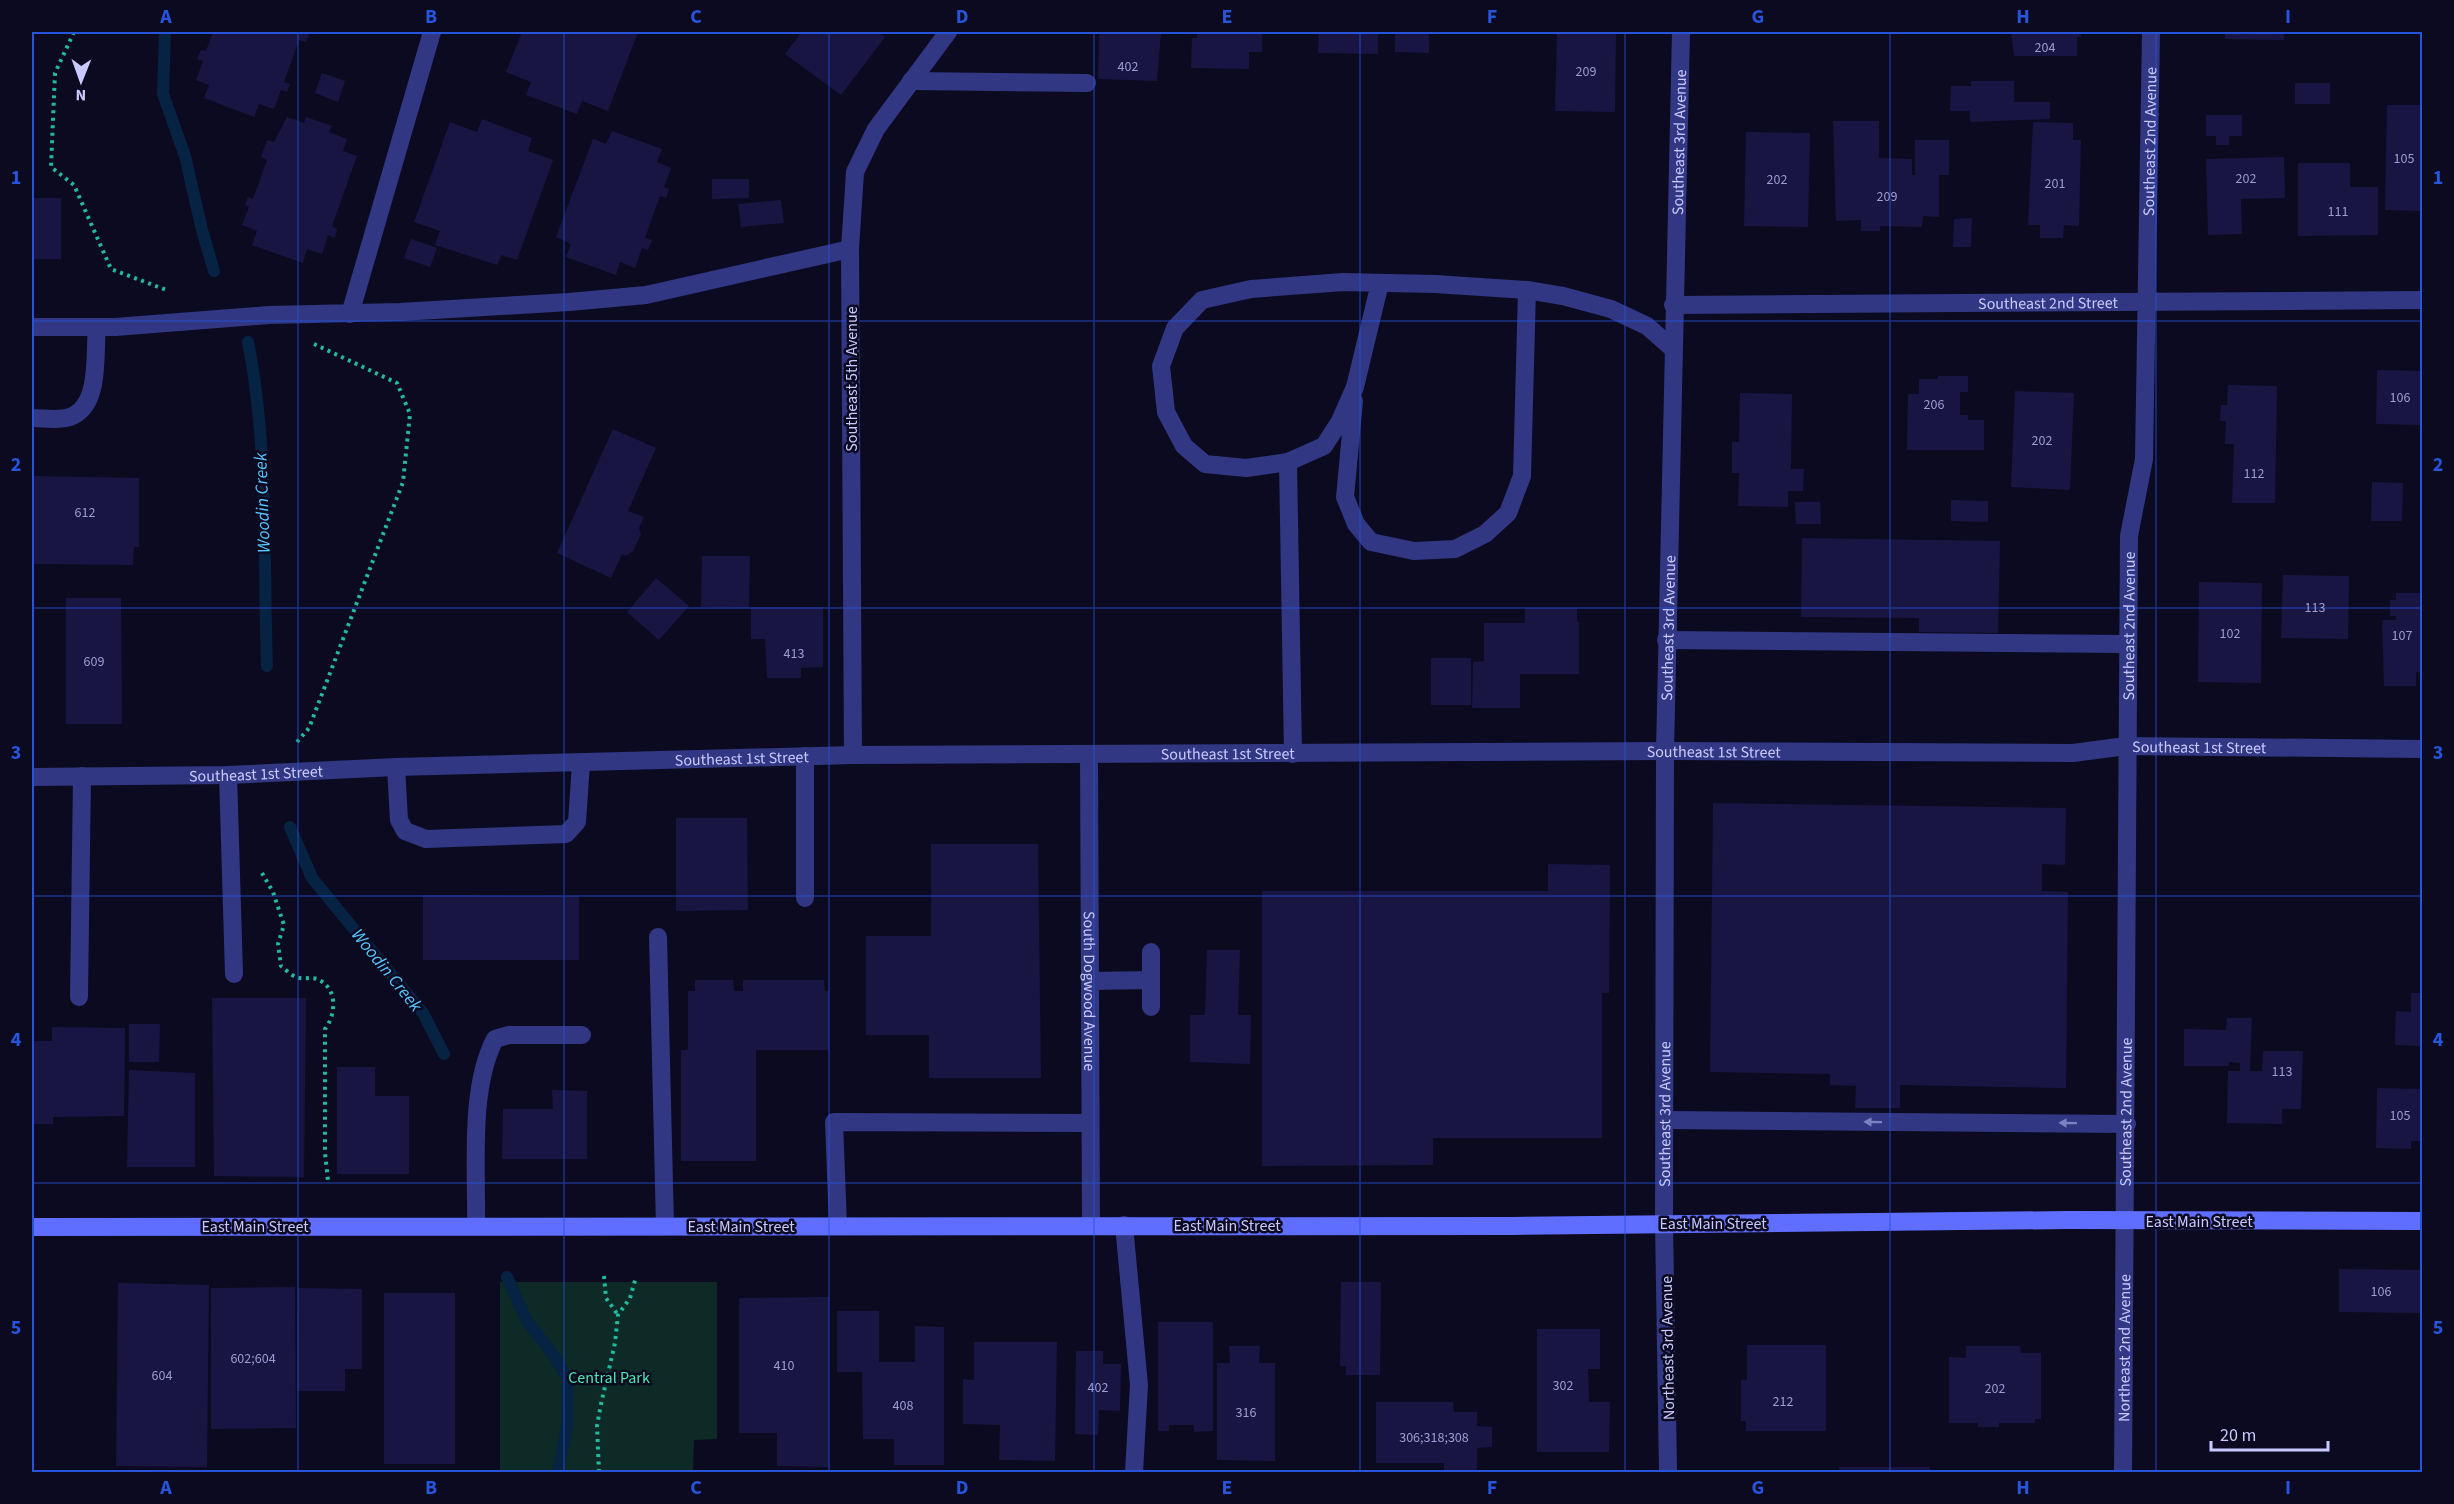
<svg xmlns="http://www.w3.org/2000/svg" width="2454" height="1504" font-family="'Source Sans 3',sans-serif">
  <rect width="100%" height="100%" fill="#0c0a20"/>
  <path fill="#0d2a26" d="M500 1282H717V1439L694 1440 693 1472H500Z"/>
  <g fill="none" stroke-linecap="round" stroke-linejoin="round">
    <path stroke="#072343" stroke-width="12" d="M165 32 163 94 185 156 202 230 214 271
      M248 342C269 448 263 558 267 666
      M290 827 312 878 423 1013 444 1054
      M507 1277 527 1321 555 1357 568 1380 567 1427 558 1472"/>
  </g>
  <path fill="#191542" d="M213 32H310L306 42 299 40 284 82 290 84 287 92 281 90 274 109 259 104 254 117 204 98 209 85 196 80 203 61 197 59 201 50 206 51Z
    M522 32H638L608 111 582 101 577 114 526 95 531 82 506 72Z
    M802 32H877L885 37 841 95 785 54Z
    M1099 32H1161L1157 81 1098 79Z
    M1197 32H1262V52H1249V69L1191 68 1192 38H1197Z
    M1319 32H1378V54L1318 53Z
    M1395 32H1429V53L1395 52Z
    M1557 32H1616L1615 112 1555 111Z
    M2011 32H2081V37H2077V56H2014Z
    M2225 32H2284V40L2225 39Z
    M322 73 345 81 338 102 315 93Z
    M1971 81H2014V102H2050V119L1970 122V111H1950L1951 86H1971Z
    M2295 83H2330V104H2295Z
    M2387 105H2422V211L2385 210Z
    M2206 115H2242V136H2229V145H2216V136H2206Z
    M287 117 304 123 306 117 332 126 329 132 347 139 343 151 357 156 332 226 337 229 335 238 328 235 322 254 307 249 303 263 252 245 257 231 242 225 249 207 245 205 248 197 253 199 267 160 261 157 267 140 274 142Z
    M482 119 532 138 528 151 553 160 517 260 501 255 497 265 435 245 440 231 414 222 450 122 477 132Z
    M1833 121H1879V158L1912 159V175H1915V140H1949V175H1939V217L1923 216 1922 227 1880 226V231H1861V220L1836 221Z
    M2033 122 2073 123V140H2081L2079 226 2064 225 2063 238H2040V225H2028Z
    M612 131 662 149 657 162 671 168 664 187 669 189 666 198 660 196 645 238 652 240 648 250 642 248 635 268 620 262 616 275 566 257 571 244 556 237 593 139 606 144Z
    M1746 132 1810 133 1808 227 1744 226Z
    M2284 157 2285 198 2241 199 2242 234 2208 235 2206 159Z
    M2298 163H2350V187H2378V235L2298 236Z
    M712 179H749V198L712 199Z
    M32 198H61V259H32Z
    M781 200 784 223 741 227 738 204Z
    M1972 218 1971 247H1953L1954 219Z
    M411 239 437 248 430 267 404 258Z
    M2377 370 2422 371V425L2376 424Z
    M1938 376H1968V392H1960V415H1968V420H1984V450H1907L1908 394H1919V379H1938Z
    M2228 385 2277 386 2275 503H2232L2234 444H2225L2226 421H2220L2221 405H2227Z
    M2015 391 2074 393 2070 490 2011 487Z
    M1740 393 1792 394 1791 469H1804L1803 491H1788V507L1738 506 1739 473H1732V442H1739Z
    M613 429 656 448 628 511 644 517 639 528 641 534 633 551 626 556 622 554 611 578 557 553Z
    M32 476 139 478V547H134L133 565 32 564Z
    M2372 482 2403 483 2402 521H2371Z
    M1951 500 1988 501V522L1951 521Z
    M1795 502H1820L1821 524H1796Z
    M1802 538 2000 541 1998 633 1919 632V618L1801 617Z
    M702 556H750L749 608 701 607Z
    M2283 575 2349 576 2348 639 2281 638Z
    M656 578 689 606 659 640 627 612Z
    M2199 582 2262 583 2261 683 2198 682Z
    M2396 593H2422V673L2416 672V686H2384L2382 620H2396V616H2390V600H2396Z
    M66 598H121L122 724H66Z
    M751 607H823V667L801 668V678H767L765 639H751Z
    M1525 608H1577V622H1579V674H1520V708H1472L1473 662 1484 661V623H1525Z
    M1431 658H1471V705H1431Z
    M1713 803 2066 808 2065 865 2042 864V891L2068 892 2066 1088 1900 1085V1108H1855L1856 1086 1830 1085V1074L1710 1072Z
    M676 818H747L748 910 676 911Z
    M931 844H1038L1041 1078H929V1035H866V936H931Z
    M1548 864 1610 865 1609 993H1602V1138H1433V1165L1262 1166V891H1548Z
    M423 895 579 896V960H423Z
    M1207 950H1240L1238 1015H1251L1250 1064 1190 1062V1015H1205Z
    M695 980H733L734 991H743V980H824L825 991H829V1050H756V1161H681V1050H688V991H695Z
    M2411 993H2422V1046L2395 1045 2396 1011 2411 1012Z
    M212 998H306L304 1177 214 1176Z
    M2227 1018H2252L2250 1071H2262L2263 1051H2303L2301 1109H2282V1124L2227 1123 2228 1071H2240V1063L2229 1062V1066H2184V1029L2226 1030Z
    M129 1024H160L159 1062H129Z
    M52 1027 125 1028 124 1116 53 1117V1124H32V1041H52Z
    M337 1067H375V1096H409V1174H337Z
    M129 1070 195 1073V1167H127Z
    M2377 1088 2422 1089V1141H2411V1149L2376 1148Z
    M552 1090 587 1091V1159H502L503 1109H553Z
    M2339 1269 2422 1270V1313L2339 1312Z
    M1341 1282H1381L1380 1375H1346V1366H1340Z
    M118 1283 209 1285 207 1467 116 1466Z
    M295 1287 296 1428 211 1429V1288Z
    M298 1288 362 1289V1369H345V1391H297Z
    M384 1293H455V1464H384Z
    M829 1297V1467L777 1466V1433H739V1298Z
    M837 1311H879V1362H915V1326L944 1327V1465H894V1439H863L862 1372H837Z
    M1158 1322H1213V1431L1194 1432V1425H1169V1431H1158Z
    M1537 1329H1600V1369H1588L1589 1402H1610L1609 1452H1537Z
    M974 1342H1057L1055 1461 999 1460 1000 1425 963 1424V1379L974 1380Z
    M1747 1345H1826V1431H1746V1421H1741V1380H1747Z
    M1229 1346H1260L1259 1363H1275V1461L1217 1460V1363H1230Z
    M1966 1346H2020L2021 1353H2041V1419H2035V1423H1999V1427H1978V1423H1949V1357L1966 1358Z
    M1076 1351H1103V1364H1121L1120 1411 1099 1410 1098 1435 1075 1434Z
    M1376 1402H1453L1454 1412H1477V1426L1492 1427V1447L1477 1448V1472H1444V1463H1376Z
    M1839 1467H1929L1930 1472H1839Z
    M1952 1470H2009V1472H1952Z"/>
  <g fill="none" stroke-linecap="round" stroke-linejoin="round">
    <path stroke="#22ba9f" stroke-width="4" stroke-dasharray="3 4.5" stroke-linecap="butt" d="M74 32 55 73 51 167 74 185 111 269 169 291
      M297 742 309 728 403 482 410 414 397 383 314 344
      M262 873 273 892 284 925 278 944 281 966C285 969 291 975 296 977 303 980 313 976 319 980 338 989 336 1015 325 1029V1153L328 1181
      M604 1276 606 1298 618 1315
      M599 1472 597 1426 601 1404 615 1343 618 1315 630 1298 636 1277"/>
    <path stroke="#313783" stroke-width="18" d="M911 81 1087 83
      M1380 283 1355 387 1340 421 1324 446 1288 462 1246 468 1205 464 1184 446 1166 412 1161 366 1175 328 1202 300 1251 289 1343 282 1435 284 1527 290 1563 296 1611 309 1647 326 1672 348
      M350 314 432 32
      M115 327 269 315 400 312 569 302 646 295 850 249
      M1354 401 1345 497 1356 524 1371 542 1414 551 1455 549 1485 534 1508 513 1522 476 1527 290
      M32 418C43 418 59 421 70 417 101 406 94 355 97 327
      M1288 462 1293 754
      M1666 640 2128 644
      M396 767 399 820 405 831 426 839 566 834 577 822 581 763
      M228 775 234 974
      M805 898V756
      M658 937 665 1226
      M1090 981 1151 980
      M79 997 82 776
      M1151 1007V952
      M1665 1120 2127 1124
      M476 1225C477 1169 469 1088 495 1039L509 1035H582
      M1124 1225 1139 1385 1134 1472
      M838 1226 834 1122 1090 1123"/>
    <g stroke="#313783" stroke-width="18">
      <path id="s1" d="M1673 305 2422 300"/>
      <path d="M32 327H115"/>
      <path d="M853 755 850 249 855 172 876 129 948 32"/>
      <path id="s2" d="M1089 755 1091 1225"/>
      <path id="s3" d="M32 777 228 775 396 767 853 755 1665 751 2073 753 2126 746 2422 749"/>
      <path id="s4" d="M1668 1472 1664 1223 1665 751 1681 32"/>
      <path id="s5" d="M2123 1472 2129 536 2144 459 2151 32"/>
    </g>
    <path stroke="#606eff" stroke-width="18" d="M32 1227 1511 1226 2067 1220 2422 1221"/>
  </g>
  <defs><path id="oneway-solid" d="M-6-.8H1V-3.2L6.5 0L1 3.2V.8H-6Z" transform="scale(1.5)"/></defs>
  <g fill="#7d80c1">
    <use href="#oneway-solid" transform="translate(1873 1122) rotate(-179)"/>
    <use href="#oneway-solid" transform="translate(2068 1123) rotate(-179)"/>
  </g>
  <path fill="none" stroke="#2654da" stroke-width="1.5" stroke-opacity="0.55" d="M298 32V1472M564 32V1472M829 32V1472M1094 32V1472M1360 32V1472M1625 32V1472M1890 32V1472M2156 32V1472M32 321H2422M32 608H2422M32 896H2422M32 1183H2422"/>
  <g text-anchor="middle" stroke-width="5" stroke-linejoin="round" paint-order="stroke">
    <g font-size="14" fill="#9d9cd0">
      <text x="2045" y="52">204</text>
      <text x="1128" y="71">402</text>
      <text x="1586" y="76">209</text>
      <text x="2404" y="163">105</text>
      <text x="2246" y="183">202</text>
      <text x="1777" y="184">202</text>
      <text x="2055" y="188">201</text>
      <text x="1887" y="201">209</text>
      <text x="2338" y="216">111</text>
      <text x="2400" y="402">106</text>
      <text x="1934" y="409">206</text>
      <text x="2042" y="445">202</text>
      <text x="2254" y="478">112</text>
      <text x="85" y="517">612</text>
      <text x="2315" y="612">113</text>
      <text x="2230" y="638">102</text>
      <text x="2402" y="640">107</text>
      <text x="794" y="658">413</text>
      <text x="94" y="666">609</text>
      <text x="2282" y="1076">113</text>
      <text x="2400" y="1120">105</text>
      <text x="2381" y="1296">106</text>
      <text x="253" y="1363">602;604</text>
      <text x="784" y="1370">410</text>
      <text x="162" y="1380">604</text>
      <text x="1563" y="1390">302</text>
      <text x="1098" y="1392">402</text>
      <text x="1995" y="1393">202</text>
      <text x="1783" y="1406">212</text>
      <text x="903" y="1410">408</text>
      <text x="1246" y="1417">316</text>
      <text x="1434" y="1442">306;318;308</text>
    </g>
    <g font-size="16" fill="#c9c9ff" stroke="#0c0a20">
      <text dy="6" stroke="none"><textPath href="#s4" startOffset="1330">Southeast 3rd Avenue</textPath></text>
      <text dy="6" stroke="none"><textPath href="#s5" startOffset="1332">Southeast 2nd Avenue</textPath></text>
      <text dy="6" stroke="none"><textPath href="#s1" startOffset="375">Southeast 2nd Street</textPath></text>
      <text transform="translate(851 379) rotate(-90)" y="6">Southeast 5th Avenue</text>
      <text dy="6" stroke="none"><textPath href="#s5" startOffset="846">Southeast 2nd Avenue</textPath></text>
      <text dy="6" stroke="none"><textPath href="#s4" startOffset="844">Southeast 3rd Avenue</textPath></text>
      <text dy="6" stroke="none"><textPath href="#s3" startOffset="2168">Southeast 1st Street</textPath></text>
      <text dy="6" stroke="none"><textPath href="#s3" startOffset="1682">Southeast 1st Street</textPath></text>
      <text dy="6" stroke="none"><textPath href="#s3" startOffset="1196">Southeast 1st Street</textPath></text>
      <text dy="6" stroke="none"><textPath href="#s3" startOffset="710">Southeast 1st Street</textPath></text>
      <text dy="6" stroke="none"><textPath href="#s3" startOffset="224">Southeast 1st Street</textPath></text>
      <text dy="6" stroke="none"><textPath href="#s2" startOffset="236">South Dogwood Avenue</textPath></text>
      <text dy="6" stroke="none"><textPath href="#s5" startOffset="360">Southeast 2nd Avenue</textPath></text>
      <text dy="6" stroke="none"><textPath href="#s4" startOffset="358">Southeast 3rd Avenue</textPath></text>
      <text x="2199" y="1227">East Main Street</text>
      <text x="1713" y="1229">East Main Street</text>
      <text x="1227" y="1231">East Main Street</text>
      <text x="255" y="1232">East Main Street</text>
      <text x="741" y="1232">East Main Street</text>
      <text dy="6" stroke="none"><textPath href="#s5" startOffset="124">Northeast 2nd Avenue</textPath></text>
      <text transform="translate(1667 1348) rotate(-91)" y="6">Northeast 3rd Avenue</text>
    </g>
    <g font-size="16" fill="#4be9af" stroke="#0c0a20">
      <text x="609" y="1383">Central Park</text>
    </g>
    <g font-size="18" font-style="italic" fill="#57c5ff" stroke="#0c0a20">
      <text transform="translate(262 503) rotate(-92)" y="6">Woodin Creek</text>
      <text transform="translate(387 970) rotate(51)" y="6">Woodin Creek</text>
    </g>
  </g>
  <rect width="2454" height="1504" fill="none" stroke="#0c0a20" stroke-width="66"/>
  <g transform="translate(81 81) rotate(181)" stroke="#0c0a20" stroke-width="4.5" paint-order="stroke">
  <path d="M0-4.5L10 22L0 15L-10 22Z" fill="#c9c9ff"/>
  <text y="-9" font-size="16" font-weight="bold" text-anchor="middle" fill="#c9c9ff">N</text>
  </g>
  <path d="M2211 1441v9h117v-9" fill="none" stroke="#c9c9ff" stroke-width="3"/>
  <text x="2220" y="1441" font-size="18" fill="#c9c9ff" stroke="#0c0a20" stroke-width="4.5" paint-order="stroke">20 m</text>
  <rect x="33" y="33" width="2388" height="1438" fill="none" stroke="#2654da" stroke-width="2"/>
  <g font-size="20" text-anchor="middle" font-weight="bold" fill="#2654da">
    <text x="166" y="23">A</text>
    <text x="431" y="23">B</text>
    <text x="696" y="23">C</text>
    <text x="962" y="23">D</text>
    <text x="1227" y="23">E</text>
    <text x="1492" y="23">F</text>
    <text x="1758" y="23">G</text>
    <text x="2023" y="23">H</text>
    <text x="2288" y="23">I</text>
    <text x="16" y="184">1</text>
    <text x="2438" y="184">1</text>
    <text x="16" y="471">2</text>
    <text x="2438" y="471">2</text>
    <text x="16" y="759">3</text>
    <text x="2438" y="759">3</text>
    <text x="16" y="1046">4</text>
    <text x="2438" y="1046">4</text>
    <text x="16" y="1334">5</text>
    <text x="2438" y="1334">5</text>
    <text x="166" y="1494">A</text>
    <text x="431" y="1494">B</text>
    <text x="696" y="1494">C</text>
    <text x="962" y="1494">D</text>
    <text x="1227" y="1494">E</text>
    <text x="1492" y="1494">F</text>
    <text x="1758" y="1494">G</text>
    <text x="2023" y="1494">H</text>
    <text x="2288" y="1494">I</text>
  </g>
</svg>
